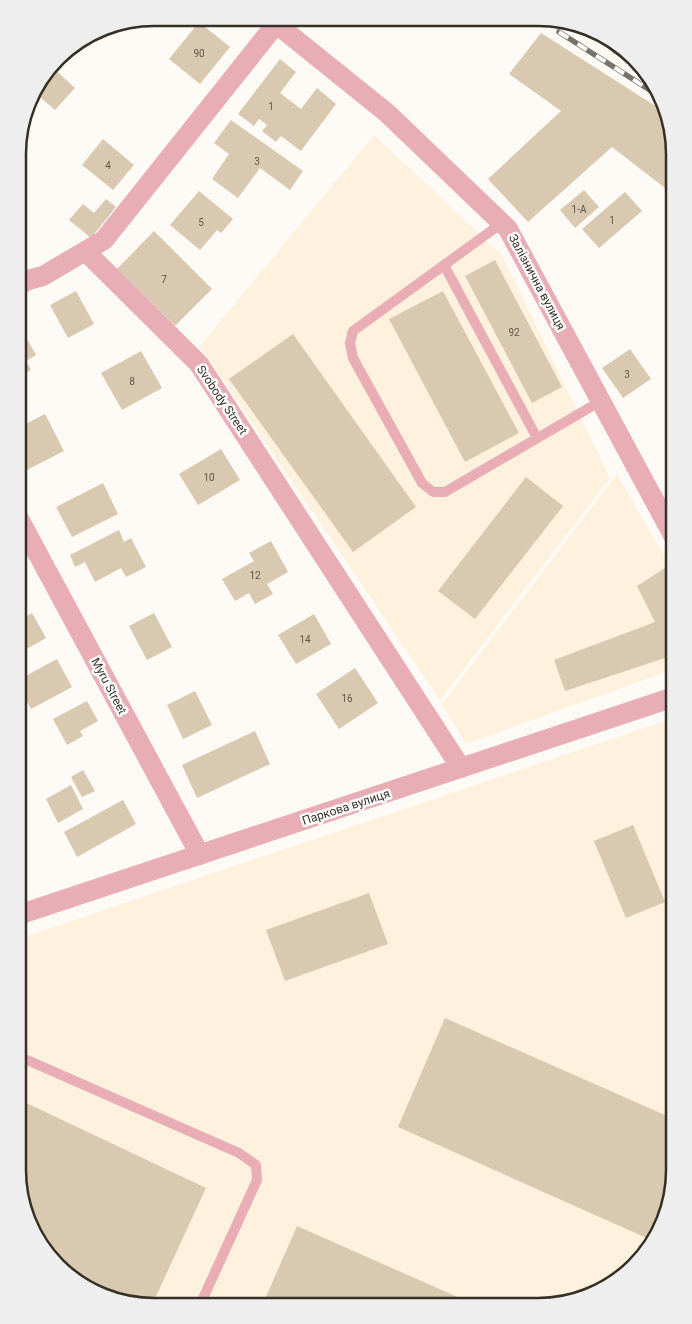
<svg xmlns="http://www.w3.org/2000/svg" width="692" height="1324" font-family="Roboto,sans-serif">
  <rect width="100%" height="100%" fill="#fefbf6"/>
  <path fill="#fef1de" d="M374 135 502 255 610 478 440 700 200 346Z
    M617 474 674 573V669L466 744 442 704Z
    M674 718V1179L646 1253 582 1299 538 1306 136 1305 64 1273 25 1214 18 1170V939Z"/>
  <path fill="#dac9b1" d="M199 22 230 47 200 84 169 59Z
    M541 33 668 114 675 154 674 195 612 147 528 222 488 179 561 111 509 74Z
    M280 59 296 72 280 93 301 109 317 88 336 104 301 151 281 136 276 142 262 131 267 125 259 119 254 126 238 114Z
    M52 67 75 88 55 110 33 91Z
    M231 120 303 171 290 190 260 168 238 198 212 179 229 154 214 143Z
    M103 139 134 165 113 190 82 165Z
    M584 190 599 207 575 228 560 210Z
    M199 191 233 219 221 233 217 230 200 250 170 225Z
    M625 192 642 211 599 248 582 229Z
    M106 199 116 207 91 238 69 220 83 204 94 213Z
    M154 231 212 289 175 326 117 269Z
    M495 260 562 387 532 403 465 276Z
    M76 291 94 324 68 338 50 305Z
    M443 291 519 433 465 462 389 319Z
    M23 332 36 355 26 361 31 370 18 377V334Z
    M293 334 416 507 353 552 229 379Z
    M630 349 651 379 623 398 602 368Z
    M141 351 162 388 122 410 101 373Z
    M45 414 64 451 21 473 18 467V439L25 436 20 427Z
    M221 449 240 480 198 505 179 474Z
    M526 477 563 506 475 619 438 591Z
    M103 483 118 514 72 537 56 507Z
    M119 530 124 542 131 538 146 567 126 577 121 568 95 582 85 562 75 567 70 555Z
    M271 541 288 572 267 584 273 594 255 604 249 593 235 601 222 579 254 561 249 553Z
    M665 568 674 584V655L565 691 554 660 655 622 637 586Z
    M18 609 23 618 32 613 46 638 18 654Z
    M154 613 172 647 147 660 129 626Z
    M314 614 331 644 296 664 278 635Z
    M57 659 72 687 31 709 24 696 18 699V680Z
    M355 668 378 703 339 729 316 694Z
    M195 691 212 725 183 739 167 705Z
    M87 701 98 721 80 731 83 736 67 745 53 719Z
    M255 731 270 764 197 798 182 765Z
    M83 770 95 791 82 797 71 777Z
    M71 785 83 809 58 823 46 799Z
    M123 800 136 824 77 857 64 832Z
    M633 825 665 902 626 918 594 841Z
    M369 893 388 944 285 981 266 930Z
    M445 1018 674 1119V1179L651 1240 398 1127Z
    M18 1099 206 1188 152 1305H136L64 1273 25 1214 18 1170Z
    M297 1226 478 1306H262Z"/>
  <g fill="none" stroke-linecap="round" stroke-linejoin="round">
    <path stroke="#e9adb6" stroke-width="10" d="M502 223 353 331 350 343 353 358 422 483 433 492H445L601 401
      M444 265 537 438
      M18 1056 239 1153 256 1165 257 1180 200 1305"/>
    <path stroke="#e9adb6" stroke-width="20" d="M269 18 387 113 508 229 674 537
      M86 252 199 364 461 768
      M18 286 28 280 43 276 104 240 276 24
      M18 517 200 855
      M18 915 674 697"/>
    <defs>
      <path id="rail" d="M559 32 656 94
        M595 35 641 70"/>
    </defs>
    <use href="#rail" stroke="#78736a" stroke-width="5.5"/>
    <use href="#rail" stroke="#fff" stroke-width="4" stroke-dasharray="11" stroke-linecap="butt"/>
  </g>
  <g text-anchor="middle" stroke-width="5" stroke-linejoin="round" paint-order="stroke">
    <g font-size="10" fill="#5e5648">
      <text x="199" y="57">90</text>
      <text x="271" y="110">1</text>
      <text x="257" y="165">3</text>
      <text x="108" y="169">4</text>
      <text x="579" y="213">1-А</text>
      <text x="612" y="224">1</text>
      <text x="201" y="226">5</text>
      <text x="164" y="283">7</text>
      <text x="514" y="336">92</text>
      <text x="627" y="378">3</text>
      <text x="132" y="385">8</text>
      <text x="209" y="481">10</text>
      <text x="255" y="579">12</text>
      <text x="305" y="643">14</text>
      <text x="347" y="702">16</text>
    </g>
    <g font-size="12" fill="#352f25" stroke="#fff">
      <text transform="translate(537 282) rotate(62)" y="4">Залізнична вулиця</text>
      <text transform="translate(222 400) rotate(56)" y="4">Svobody Street</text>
      <text transform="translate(109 686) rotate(62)" y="4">Myru Street</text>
      <text transform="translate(346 807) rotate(-18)" y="4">Паркова вулиця</text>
    </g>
  </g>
  <path d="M0 0H692V1324H0ZM154 26H538A128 128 0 0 1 666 154V1170A128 128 0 0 1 538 1298H154A128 128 0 0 1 26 1170V154A128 128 0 0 1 154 26Z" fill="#efeeee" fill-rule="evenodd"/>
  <path fill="none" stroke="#352f25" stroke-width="2.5" d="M154 26H538A128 128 0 0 1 666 154V1170A128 128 0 0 1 538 1298H154A128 128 0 0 1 26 1170V154A128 128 0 0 1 154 26Z"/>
</svg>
